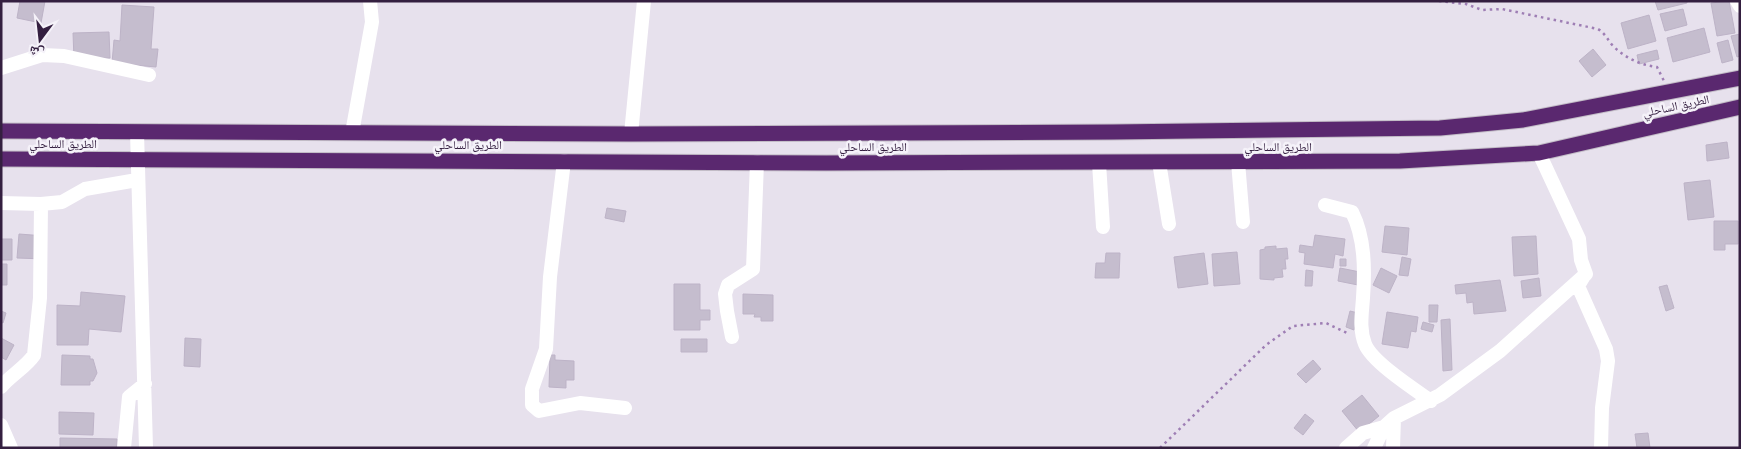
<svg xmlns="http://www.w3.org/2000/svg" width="1741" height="449" font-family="'Fira Sans Condensed','Noto Naskh Arabic',sans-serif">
  <rect width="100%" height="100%" fill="#e7e1ed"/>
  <path fill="#c5bdce" stroke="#bdb3c7" d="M20 1H45L41 23 17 18Z
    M1655 1H1687V3L1658 10Z
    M1729 1 1735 33 1717 36 1711 3Z
    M122 5 154 7 151 49H158L156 67 112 63 114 40 120 41Z
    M1683 9 1687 25 1665 31 1660 14Z
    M1649 15 1656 41 1628 49 1621 23Z
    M1704 28 1710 52 1673 62 1667 38Z
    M109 32 110 58 74 59 73 33Z
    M1740 34V56L1737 57 1731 36Z
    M1728 40 1733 60 1722 63 1717 43Z
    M1593 49 1606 65 1592 77 1579 61Z
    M1657 50 1659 59 1639 64 1637 55Z
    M1727 142 1729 158 1707 161 1706 145Z
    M1710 180 1714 217 1688 220 1684 183Z
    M607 208 626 211 624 222 605 218Z
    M1714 221H1738V244H1725V250H1714Z
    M1385 226 1409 228 1407 255 1382 252Z
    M19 234 45 236V259L17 258Z
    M1315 235 1345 239 1343 256 1335 254 1333 268 1304 264 1305 253 1299 252 1300 245 1313 247Z
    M1536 236 1538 274 1514 276 1512 237Z
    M1 239H12V260H1Z
    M1276 246V249L1287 248 1288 259H1285L1286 269H1282L1283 277 1274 278V280L1260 279V250L1265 249V247Z
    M1237 252 1240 284 1214 286 1212 254Z
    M1106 253H1120L1119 278H1095L1096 263H1105Z
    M1204 253 1208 284 1178 288 1174 257Z
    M1402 257 1411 259 1408 276 1399 275Z
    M1340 259H1346V266H1340Z
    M1 264H7V285H1Z
    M1340 268 1360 272 1358 285 1338 281Z
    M1381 268 1397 276 1389 293 1373 285Z
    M1306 270 1313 271 1312 286H1305Z
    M1539 278 1541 296 1523 298 1521 281Z
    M1500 280 1506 311 1474 314 1473 302 1467 303 1466 293 1456 294 1455 285Z
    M674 284H700V310H710V320H700V330H674Z
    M1667 285 1674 308 1666 311 1659 287Z
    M81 292 125 296 121 332 89 329 88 345H57V305L80 306Z
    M743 294 773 295V321H761V317H754L755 314H743Z
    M1429 305H1438L1437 322H1429Z
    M1 311 6 313 3 323 1 322Z
    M1350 311 1358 313 1354 330 1346 327Z
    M1387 312 1418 317 1416 332 1411 331 1408 348 1382 344Z
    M1450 319 1452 370 1443 371 1441 320Z
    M1423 322 1434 325 1432 332 1421 329Z
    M1 338 14 345 6 360 1 357Z
    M185 338 201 339 200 367 184 366Z
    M681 339H707V352H681Z
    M62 355 90 356V359H93L97 373 93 381H90V385H61Z
    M550 355H555V360L574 361V380H566V388L549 387Z
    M1313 360 1321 369 1306 383 1297 374Z
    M1362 395 1379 416 1359 432 1342 411Z
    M59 412 94 413 93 435 59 434Z
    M1305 414 1314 421 1303 435 1294 428Z
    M1648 433 1650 448H1637L1635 434Z
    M60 438 117 439V448H60Z"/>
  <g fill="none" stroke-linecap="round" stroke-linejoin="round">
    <defs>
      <path id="highway" d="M1 131 631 134 1113 132 1440 128 1523 120 1740 78
        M1 159 826 163 1400 161 1539 153 1740 107"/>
    </defs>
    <use href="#highway" stroke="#c2bcc6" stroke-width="17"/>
    <path stroke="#9e7eb4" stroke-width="2.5" stroke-dasharray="2.5 4" stroke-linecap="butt" d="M1439 1 1466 4 1482 10 1502 9 1598 29C1606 34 1608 41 1614 47 1626 58 1640 65 1657 67L1664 81
      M1160 448 1266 345 1293 326 1326 323 1349 334"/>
    <path stroke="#fff" stroke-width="14" d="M1737 1 1740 6
      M1 68 42 55 64 56 149 75
      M137 132 146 448
      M352 133 372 22 370 1
      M631 134 644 1
      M1539 153 1579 239 1581 260 1586 274
      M564 161 550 277 546 349 532 389V405L539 411 580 403 625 408
      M1159 162 1169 224
      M1238 162 1243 222
      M1099 163 1103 227
      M1 203 41 204 62 202 85 189 137 180
      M1325 205 1352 212C1365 238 1365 270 1363 298 1362 313 1359 329 1365 344 1372 362 1414 389 1431 401
      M1584 276 1578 286 1606 349 1608 361 1602 408 1601 448
      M732 337 727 311 725 294 728 285 753 269 757 162
      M1 387C11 375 26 367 34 355L40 298 41 204
      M1 425 11 448
      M124 448 129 397 145 384
      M1346 448 1363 433 1384 427
      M1374 448 1384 427 1394 418 1440 395 1500 351 1586 274
      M1393 448 1394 418"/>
    <use href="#highway" stroke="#5a286f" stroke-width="15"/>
  </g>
  <g text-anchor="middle" stroke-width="5" stroke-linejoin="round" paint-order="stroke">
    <g font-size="12" fill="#341f40" stroke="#f5f2f9">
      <text transform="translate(1676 106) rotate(-12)" y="4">الطريق الساحلي</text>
      <text x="63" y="148">الطريق الساحلي</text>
      <text x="468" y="149">الطريق الساحلي</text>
      <text x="873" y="151">الطريق الساحلي</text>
      <text x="1278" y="151">الطريق الساحلي</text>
    </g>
  </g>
  <rect width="1741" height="449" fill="none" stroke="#341f40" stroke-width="5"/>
  <g transform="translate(40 40) rotate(195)" stroke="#f5f2f9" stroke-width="4" paint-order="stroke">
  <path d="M0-4L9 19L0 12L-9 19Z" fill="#341f40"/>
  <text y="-8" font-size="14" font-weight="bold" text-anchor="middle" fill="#341f40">ش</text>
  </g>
</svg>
